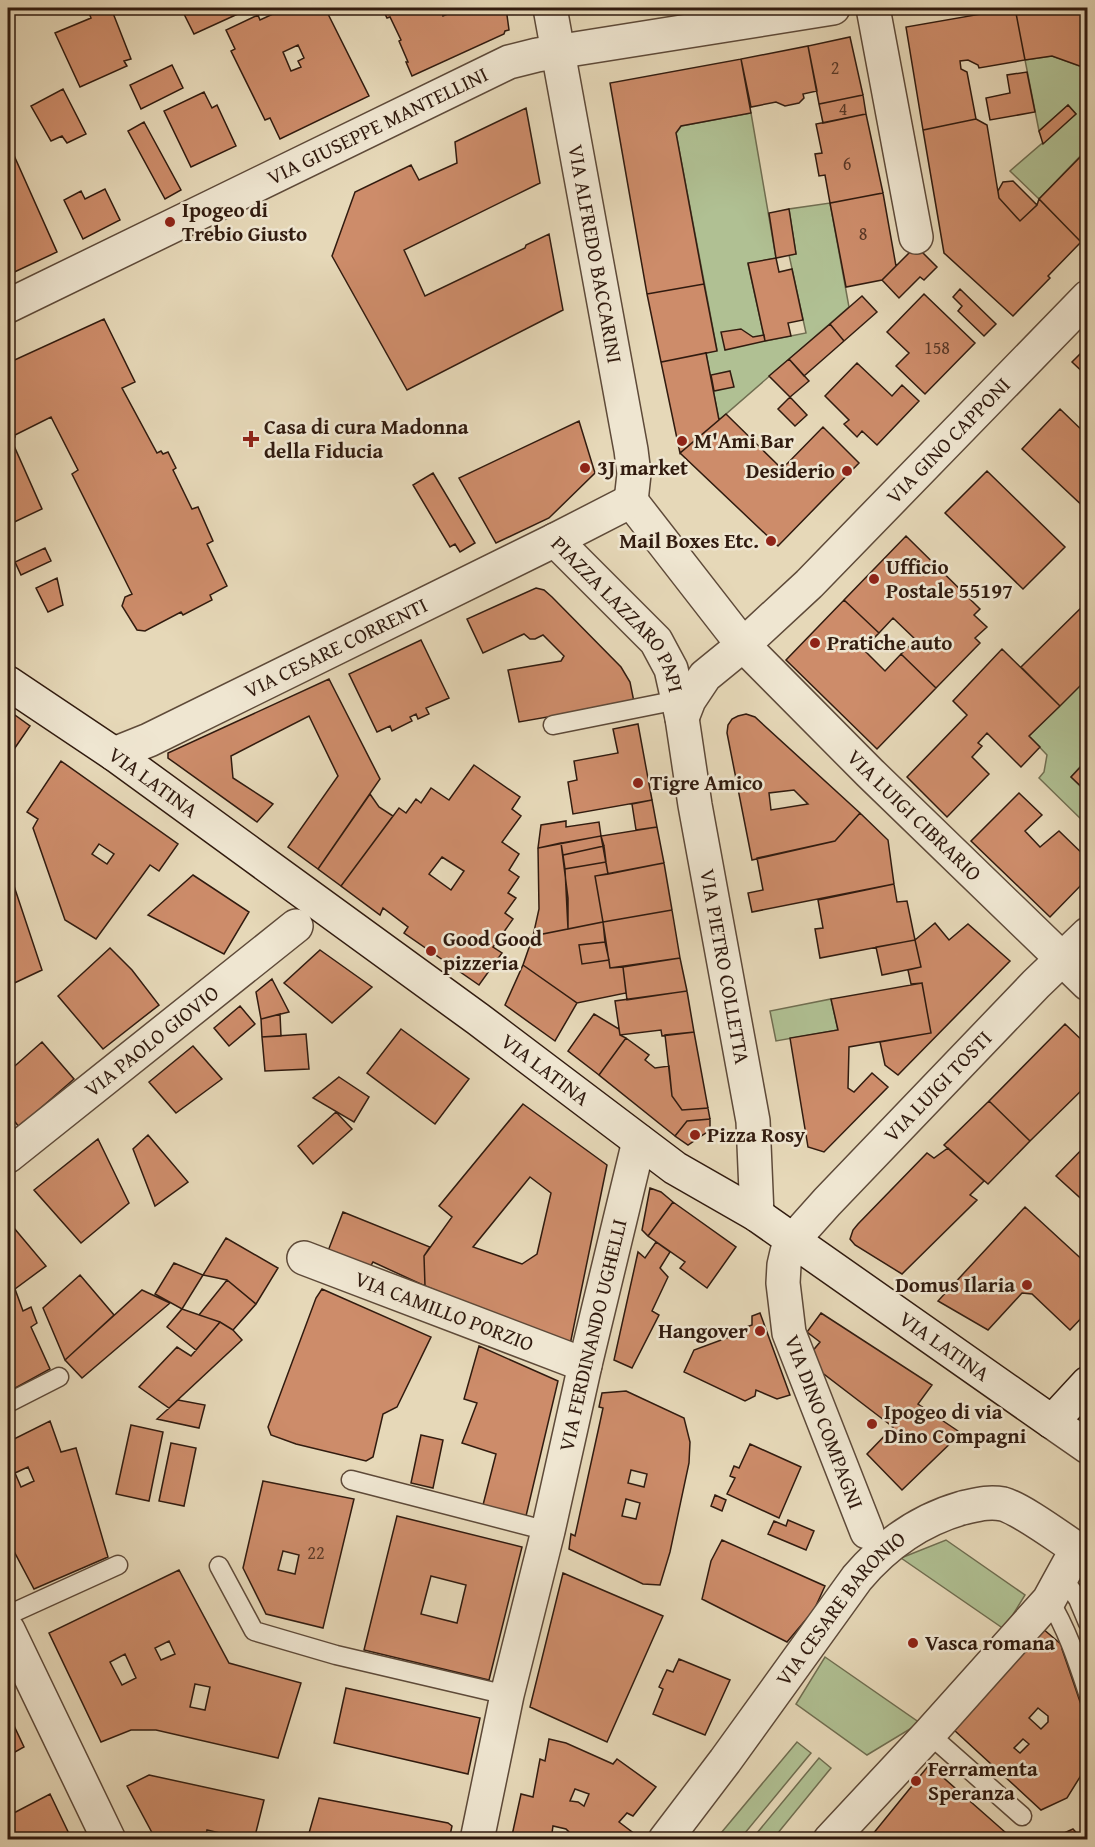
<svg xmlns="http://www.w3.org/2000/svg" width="1095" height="1847" font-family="'Gentium Book Plus',serif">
  <rect width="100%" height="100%" fill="#e6d8b8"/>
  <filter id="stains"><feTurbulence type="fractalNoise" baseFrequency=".00333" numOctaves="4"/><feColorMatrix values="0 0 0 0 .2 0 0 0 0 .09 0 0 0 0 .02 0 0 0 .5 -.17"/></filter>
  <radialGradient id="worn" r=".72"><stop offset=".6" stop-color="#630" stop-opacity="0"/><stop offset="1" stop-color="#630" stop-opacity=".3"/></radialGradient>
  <path fill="#b0c093" stroke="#706e51" stroke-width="1.5" d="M1052 56 1088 69 1087 149 1039 199 1010 171 1076 114 1068 105 1039 131 1025 60Z
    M751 113 776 258 748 264 765 341 806 333 789 255 796 254 789 209 830 203 849 307 719 420 706 353 717 350 676 133 681 126Z
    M1087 678V759L1071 777 1087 793V825L1039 778 1044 772 1047 755 1029 736Z
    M831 999 838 1030 776 1041 770 1011Z
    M946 1540 1025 1595 1004 1629 901 1558Z
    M825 1657 920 1723 867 1755 796 1704Z
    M797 1742 811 1753 740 1839H716Z
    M819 1758 831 1768 773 1839H752Z"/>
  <path fill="#cd8c6a" stroke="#311b0f" stroke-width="1.5" fill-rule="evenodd" d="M96 8H111L131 59 124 61 127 66 80 87 55 33 91 18 88 10Z
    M181 8H251L194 34Z
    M286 8H325L369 96 280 139 270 118 265 120 231 51 235 49 226 30 258 15 260 20ZM298 45 304 58 298 61 301 67 291 71 283 52Z
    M382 8H441L443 16 462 8H506L509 30 505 31 504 34 412 76 406 62H408L399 41 401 40 390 17 387 18Z
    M1015 8H1088V69L1052 56 1025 60Z
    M1015 8 1025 60 979 68 978 65 968 60 960 61 961 69 967 72 976 119 923 130 906 27Z
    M850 37 863 95 819 104 808 46Z
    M808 46 817 91 803 94 804 98 799 103 785 106 776 102 751 107 741 59Z
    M741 59 751 113 681 126 676 133 704 284 647 294 610 83Z
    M172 65 183 88 141 109 130 85Z
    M1027 72 1035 112 990 120 986 98 1010 93 1007 75Z
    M63 89 86 134 67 143 62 136 51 141 31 106Z
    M204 92 212 108 217 105 236 146 191 167 164 111Z
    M863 95 866 114 823 123 819 104Z
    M1068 105 1076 114 1043 144 1039 131Z
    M526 108 540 183 404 250 425 296 525 248 526 245 549 234 563 310 407 390 332 256 355 192 411 165 419 180 457 163 455 142Z
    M866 114 883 193 830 203 825 175 819 176 815 154 822 153 816 124Z
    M976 119 987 125 999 198 1020 221 1037 205 1039 199 1081 242 1048 276 1050 278 1013 316 944 253 923 130Z
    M144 122 181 190 165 199 128 131Z
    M8 142 57 252 8 275Z
    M1088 149V235L1081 242 1039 199Z
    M1013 181 1037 205 1020 221 999 198 998 191 1003 182Z
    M105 189 120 220 83 239 64 200 81 191 85 199Z
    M883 193 896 266 882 280 846 287 830 203Z
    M789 209 796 254 776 258 769 213Z
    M916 246 937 267 924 280 920 277 899 298 882 280Z
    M776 258 779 272 792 269 803 320 788 323 791 336 765 341 748 263Z
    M704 284 717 351 661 362 647 294Z
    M960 289 996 324 984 336 958 311 962 306 953 297Z
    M924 294 975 343 925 394 896 366 909 353 887 332Z
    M862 296 877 312 844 341 830 324Z
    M104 319 135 382 122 388 157 453 161 451 163 454 168 452 176 468 173 470 192 509 198 507 213 541 207 544 227 586 210 595 212 600 183 615 181 612 145 631 137 630 122 606 125 597 132 594 72 474 78 470 51 417 15 435V437L11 439 42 509 8 525V363Z
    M830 324 844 341 804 376 789 359Z
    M741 329 753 337 764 335 765 341 725 350 721 332Z
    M1088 346V377L1072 362Z
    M706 353 719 420 680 453 661 362Z
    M789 359 809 381 790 397 769 376Z
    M857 363 892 396 902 385 919 401 877 445 862 431 857 437 844 424 849 420 825 396Z
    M730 371 734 387 714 391 711 375Z
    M790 397 807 415 795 426 778 409Z
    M1060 409 1088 436V511L1022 449Z
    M726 414 782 469 823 427 859 463 778 546 680 453Z
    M579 421 595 473 549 518 496 543 459 478Z
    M987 471 1065 547 1023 589 945 513Z
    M433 473 475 543 460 552 455 544 450 547 413 485Z
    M906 536 980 609 974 615 987 627 975 638 980 643 936 688 901 654 916 640 893 618 879 633 844 600Z
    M45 548 51 561 21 575 15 562Z
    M57 578 63 605 48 612 36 588Z
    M536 588 544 590 552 597 621 667 630 682 634 702 519 722 508 670 561 661 564 656 543 635 535 639H530L524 634 483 653 467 619Z
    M844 600 879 633 863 649 885 671 901 654 936 688 877 749 786 660Z
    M1088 601V678L1060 706 1021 667Z
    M421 640 449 698 426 708 429 714 418 719 416 714 410 717 412 721 392 731 390 726 377 732 349 674Z
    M1002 649 1060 706 1029 736 1040 747 1021 767 987 733 978 743 982 746 972 757 989 774 947 817 907 777 967 715 953 701Z
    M329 679 380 779 318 869 288 847 338 776 309 716 231 756 233 778 273 804 257 822 168 758V753Z
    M8 710 30 726 8 758Z
    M746 714 755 717 860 813 835 841 752 860 727 733 728 725 732 719 738 716ZM794 790 808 804 771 810 769 793Z
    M638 724 652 800 573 814 568 782 577 780 574 761 618 753 613 729Z
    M1088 759V793L1071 777Z
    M61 761 178 844 159 871 150 865 96 939 65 920 33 828 38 819 27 812ZM99 844 114 854 107 864 92 854Z
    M474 765 520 797 512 809 521 816 502 842 519 854 509 870 519 877 508 893 516 898 505 913 513 919 493 947 502 953 479 985 404 933 408 927 383 908 380 915 341 886 399 808 406 813 416 799 421 803 431 788 449 800ZM442 857 464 871 451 890 429 874Z
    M1019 793 1042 815 1025 831 1040 847 1059 831 1088 859V878L1050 917 971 841Z
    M370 794 379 807 393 816 341 886 318 869Z
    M652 800 657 827 636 830 632 804Z
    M860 813 888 840 894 884 752 912 748 893 763 890 757 858 835 841Z
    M566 821V827L599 822 601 836 538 848 541 825Z
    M657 827 664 863 608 874 601 836Z
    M601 836 604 846 563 855 561 843Z
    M561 843 568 898V929L533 936 539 909 538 848Z
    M604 846 606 862 565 869 563 855Z
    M606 862 608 874 595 876 603 922 568 929 565 869Z
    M664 863 672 910 603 922 595 876Z
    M8 868 42 970 8 986Z
    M193 875 249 912 224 954 148 915Z
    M894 884 897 902 907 901 915 940 820 958 815 929 823 928 818 900Z
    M672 910 680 958 610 968 603 922Z
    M603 922 605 942 579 945 582 964 609 960 610 968 623 967 626 993 577 1003 523 965 533 936Z
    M935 923 949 940 968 924 1010 961 898 1075 885 1065 880 1042 931 1033 922 983 911 984 908 970 921 967 915 940Z
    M915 940 921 967 882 975 876 947Z
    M605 942 609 960 582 964 579 945Z
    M110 948 132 970 159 1005 103 1049 58 996Z
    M320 950 372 987 332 1023 284 983Z
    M680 958 687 991 627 1000 623 967Z
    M523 965 577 1003 555 1041 505 1005Z
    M272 979 289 1012 261 1019 256 992Z
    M922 983 931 1033 849 1047 848 1088 854 1092 872 1073 888 1087 824 1152 808 1147 790 1038 838 1030 831 999Z
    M687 991 694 1032 662 1036 661 1030 620 1035 615 1001Z
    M240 1006 255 1024 229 1046 214 1028Z
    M280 1014 281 1036 262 1037 261 1019Z
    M594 1014 619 1029 620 1035 626 1038 599 1075 568 1051Z
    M1065 1024 1088 1046V1084L1030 1141 989 1101Z
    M401 1029 469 1079 435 1124 367 1073Z
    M694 1032 708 1108 682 1110 672 1096 665 1035Z
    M306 1034 309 1069 265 1071 262 1037Z
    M626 1038 649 1055 645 1060 655 1068 669 1066 672 1096 682 1110 708 1108 710 1119 687 1121 675 1136 599 1075Z
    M42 1042 74 1079 19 1127 8 1113V1105L12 1101 8 1095V1072Z
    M193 1046 222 1079 176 1113 149 1082Z
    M339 1077 369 1097 354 1122 313 1098Z
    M989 1101 1030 1141 988 1184 944 1145Z
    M523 1104 607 1165 570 1345 425 1286 424 1256 452 1217 439 1206ZM530 1177 551 1193 537 1254 522 1264 473 1247Z
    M336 1112 352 1129 313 1164 298 1146Z
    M710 1119V1130L688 1145 675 1136 687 1121Z
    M148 1135 188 1182 155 1206 133 1149Z
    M98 1139 129 1203 81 1243 34 1190Z
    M1088 1143V1205L1056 1176Z
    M948 1148 984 1181 970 1195 977 1200 902 1274 855 1245 850 1239 853 1230 858 1224 927 1153 934 1158Z
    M650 1188 661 1192 673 1202 648 1236 642 1230Z
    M673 1202 736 1247 707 1288 680 1268 685 1262 648 1236Z
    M1025 1207 1088 1265V1311L1070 1330 1032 1294 1022 1293 988 1330 938 1301Z
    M343 1212 430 1247 424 1256 425 1286 373 1262 369 1269 328 1251Z
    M14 1228 46 1266 15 1289 23 1311 31 1307 37 1323 31 1327 50 1369 8 1392V1234Z
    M226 1238 278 1268 256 1304 227 1280 203 1275Z
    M656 1242 670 1252 660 1268 668 1277 652 1311 659 1315 632 1368 614 1360 638 1252 645 1258Z
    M174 1263 203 1275 182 1309 155 1294Z
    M80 1275 114 1315 65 1360 43 1308Z
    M227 1280 256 1304 233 1330 220 1322 199 1315Z
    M322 1289 431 1337 397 1407 383 1414 373 1457 366 1461 296 1444 271 1435 268 1427 316 1298Z
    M142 1290 170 1303 82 1378 65 1360Z
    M182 1309 220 1322 196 1350 167 1327Z
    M760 1313 790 1395 777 1399 756 1390 755 1396 745 1401 684 1372 694 1350 740 1333 744 1328 752 1325V1316Z
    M821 1313 932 1385 918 1404 961 1433 902 1490 867 1454 893 1427 816 1368 811 1353 820 1342 807 1332Z
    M220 1322 233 1330 242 1340 169 1408 139 1387 177 1347 191 1356Z
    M479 1346 558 1381 526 1516 483 1505 496 1454 462 1443 477 1403 464 1399Z
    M626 1391 684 1418 690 1442 689 1463 670 1552 660 1585 643 1584 569 1549 571 1534 575 1536 600 1422 603 1408 599 1407 602 1393ZM631 1470 647 1474 644 1487 628 1483ZM626 1499 640 1503 636 1519 622 1516Z
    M178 1400 205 1405 199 1428 157 1419Z
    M50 1421 61 1452 76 1448 108 1557 34 1589 8 1540V1442ZM28 1467 34 1481 21 1487 15 1473Z
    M131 1425 163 1432 149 1501 116 1494Z
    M421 1435 443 1440 433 1488 411 1483Z
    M171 1443 196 1448 184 1506 159 1501Z
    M750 1444 801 1467 779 1518 727 1494 735 1478 730 1476 734 1466 739 1468Z
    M263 1481 354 1499 323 1628 266 1614 243 1568ZM283 1551 299 1555 295 1574 278 1570Z
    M715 1495 726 1500 722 1511 711 1506Z
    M397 1516 522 1547 489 1680 364 1650ZM431 1576 466 1585 457 1623 421 1614Z
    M788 1520 814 1531 806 1550 768 1534 774 1521 786 1526Z
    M722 1540 825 1586 814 1610 787 1642 702 1599 711 1561Z
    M179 1570 229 1663 301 1683 278 1758 156 1730H131L101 1742 49 1633ZM169 1641 175 1654 161 1660 155 1648ZM125 1654 136 1678 122 1685 110 1662ZM195 1684 210 1687 205 1710 190 1707Z
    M563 1573 663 1616 607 1742 530 1707Z
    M1042 1628 1063 1646 1062 1649 1088 1725V1764L1067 1798 1041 1810 954 1730ZM1038 1708 1048 1716V1722L1041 1729 1029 1718ZM1023 1739 1029 1744 1020 1753 1014 1748Z
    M679 1659 730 1680 705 1735 653 1714 663 1689 659 1687 667 1670 673 1672Z
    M346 1688 480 1718 468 1774 334 1743Z
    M8 1713 24 1747 8 1756Z
    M549 1739 566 1743 613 1764 617 1759 656 1787 633 1816 627 1813 619 1822 636 1835 632 1840H569L573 1836 566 1829 553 1826 551 1840H511L521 1794 533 1797 540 1759 545 1761ZM575 1789 589 1794 584 1806 578 1802 570 1801Z
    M929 1765 1005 1832 999 1840H868Z
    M149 1775 264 1800 254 1840H219L220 1833 207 1830 205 1840H156L127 1786Z
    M50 1794 72 1840H8V1816Z
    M319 1798 448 1823 452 1826 449 1840H307Z
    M1073 1829 1083 1840H1049Z"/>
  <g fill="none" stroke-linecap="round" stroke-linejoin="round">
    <defs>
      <path id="lane" d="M553 725 678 700 683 697
        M8 1403 59 1377
        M351 1480 548 1531
        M219 1566 254 1631 336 1655 507 1695
        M1062 1577 1078 1599 1088 1623
        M1049 1600C1067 1629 1077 1660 1088 1693
        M8 1615 118 1565
        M929 1734 1022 1816"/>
      <g id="street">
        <path id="s1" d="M550 8 631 450 634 474 631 501"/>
        <path d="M873 8 916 237"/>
        <path id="s2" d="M8 306 509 62 537 55 833 8"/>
        <path id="s3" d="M631 501 743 645 870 773 1088 984"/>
        <path id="s4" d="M555 540 656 641 671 669 682 718 695 805 753 1121 757 1215"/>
        <path id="s5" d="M682 718 689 700 705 676 743 645 809 584 1088 297"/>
        <path id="s6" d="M114 754 149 740 555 540 631 501"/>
        <path id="s7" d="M8 1156 296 926"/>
        <path id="s8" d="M304 1258 585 1365"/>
        <path d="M1052 1422 1088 1447"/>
        <path id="s9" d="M867 1532 789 1333 783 1283 784 1265 787 1252 793 1240 827 1202 1036 984 1088 934"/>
        <path d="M8 1630 109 1840"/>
        <path id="s10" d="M477 1840 507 1695 548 1531 585 1365 639 1141"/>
        <path id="s11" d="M665 1840 725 1761 857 1578C885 1545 920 1520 962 1508 976 1505 988 1501 1003 1504 1021 1509 1059 1537 1077 1549L1049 1600 929 1734 830 1840"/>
      </g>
      <g id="secondary">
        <path id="s12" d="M8 683 114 754 254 856 478 1019 675 1168 757 1215 1052 1422 1088 1383"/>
      </g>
    </defs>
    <use href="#lane" stroke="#5e4a39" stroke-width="21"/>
    <use href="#street" stroke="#5e4a39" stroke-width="36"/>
    <use href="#secondary" stroke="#311b0f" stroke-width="36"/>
    <use href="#lane" stroke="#efe6d1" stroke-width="18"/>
    <use href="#street" stroke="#efe6d1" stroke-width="33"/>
    <use href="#secondary" stroke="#efe6d1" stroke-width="33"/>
  </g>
  <g fill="#8f2418" stroke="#efe6d1" stroke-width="2">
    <circle cx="170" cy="222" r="6"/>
    <path d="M248 430h6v6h6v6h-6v6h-6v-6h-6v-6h6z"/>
    <circle cx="682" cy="441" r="6"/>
    <circle cx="585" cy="468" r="6"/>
    <circle cx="847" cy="471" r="6"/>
    <circle cx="771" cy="541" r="6"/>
    <circle cx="874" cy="579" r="6"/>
    <circle cx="815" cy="643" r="6"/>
    <circle cx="638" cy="783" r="6"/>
    <circle cx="431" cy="951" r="6"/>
    <circle cx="695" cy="1135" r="6"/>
    <circle cx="1027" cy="1285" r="6"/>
    <circle cx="760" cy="1331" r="6"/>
    <circle cx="872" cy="1424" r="6"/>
    <circle cx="913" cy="1643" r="6"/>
    <circle cx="916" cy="1781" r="6"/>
  </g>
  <g text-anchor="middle" stroke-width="5" stroke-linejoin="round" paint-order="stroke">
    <g font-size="18" fill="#583726">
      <text x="835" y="74">2</text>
      <text x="843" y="115">4</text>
      <text x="847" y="170">6</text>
      <text x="863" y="240">8</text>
      <text x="937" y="354">158</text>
      <text x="316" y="1559">22</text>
    </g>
    <g font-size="21" fill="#311b0f" stroke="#efe6d1">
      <text dy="7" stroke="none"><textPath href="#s2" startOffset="411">VIA GIUSEPPE MANTELLINI</textPath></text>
      <text dy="7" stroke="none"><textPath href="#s1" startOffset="250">VIA ALFREDO BACCARINI</textPath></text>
      <text dy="7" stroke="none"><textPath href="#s5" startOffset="387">VIA GINO CAPPONI</textPath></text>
      <text dy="7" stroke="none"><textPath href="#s4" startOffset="99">PIAZZA LAZZARO PAPI</textPath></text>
      <text dy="7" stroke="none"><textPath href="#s6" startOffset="246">VIA CESARE CORRENTI</textPath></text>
      <text dy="7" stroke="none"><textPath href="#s12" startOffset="176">VIA LATINA</textPath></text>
      <text dy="7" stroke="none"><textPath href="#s3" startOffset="424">VIA LUIGI CIBRARIO</textPath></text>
      <text dy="7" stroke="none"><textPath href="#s4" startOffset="477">VIA PIETRO COLLETTA</textPath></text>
      <text dy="7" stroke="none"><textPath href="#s7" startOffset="184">VIA PAOLO GIOVIO</textPath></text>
      <text dy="7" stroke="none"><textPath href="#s12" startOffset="662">VIA LATINA</textPath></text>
      <text dy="7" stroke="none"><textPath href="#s9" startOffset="520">VIA LUIGI TOSTI</textPath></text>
      <text dy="7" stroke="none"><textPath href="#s8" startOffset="150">VIA CAMILLO PORZIO</textPath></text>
      <text dy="7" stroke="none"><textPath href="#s10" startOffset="518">VIA FERDINANDO UGHELLI</textPath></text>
      <text dy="7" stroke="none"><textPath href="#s12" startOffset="1148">VIA LATINA</textPath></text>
      <text transform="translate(824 1422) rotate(69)" y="7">VIA DINO COMPAGNI</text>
      <text dy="7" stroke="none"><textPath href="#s11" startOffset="291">VIA CESARE BARONIO</textPath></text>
    </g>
    <g font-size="21" font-weight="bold" fill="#311b0f" stroke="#efe6d1" text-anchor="start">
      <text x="182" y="217">Ipogeo di<tspan x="182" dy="24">Trebio Giusto</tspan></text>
      <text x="264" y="434">Casa di cura Madonna<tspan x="264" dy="24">della Fiducia</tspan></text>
      <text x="694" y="448">M'Ami Bar</text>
      <text x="597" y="475">3J market</text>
      <text x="835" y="478" text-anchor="end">Desiderio</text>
      <text x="759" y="548" text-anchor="end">Mail Boxes Etc.</text>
      <text x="886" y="574">Ufficio<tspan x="886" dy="24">Postale 55197</tspan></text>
      <text x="827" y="650">Pratiche auto</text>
      <text x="650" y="790">Tigre Amico</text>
      <text x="443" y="946">Good Good<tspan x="443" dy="24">pizzeria</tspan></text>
      <text x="707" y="1142">Pizza Rosy</text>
      <text x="1015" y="1292" text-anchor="end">Domus Ilaria</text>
      <text x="748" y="1338" text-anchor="end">Hangover</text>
      <text x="884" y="1419">Ipogeo di via<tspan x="884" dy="24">Dino Compagni</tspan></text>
      <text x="925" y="1650">Vasca romana</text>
      <text x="928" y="1776">Ferramenta<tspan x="928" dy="24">Speranza</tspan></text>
    </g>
  </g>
  <rect width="1095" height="1847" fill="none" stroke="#e6d8b8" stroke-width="30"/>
  <rect x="9" y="9" width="1077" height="1829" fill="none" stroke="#311b0f" stroke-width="3"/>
  <rect x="15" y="15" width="1065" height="1817" fill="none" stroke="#311b0f" stroke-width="1.5"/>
  <rect width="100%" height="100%" filter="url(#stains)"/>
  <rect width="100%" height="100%" fill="url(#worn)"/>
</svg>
